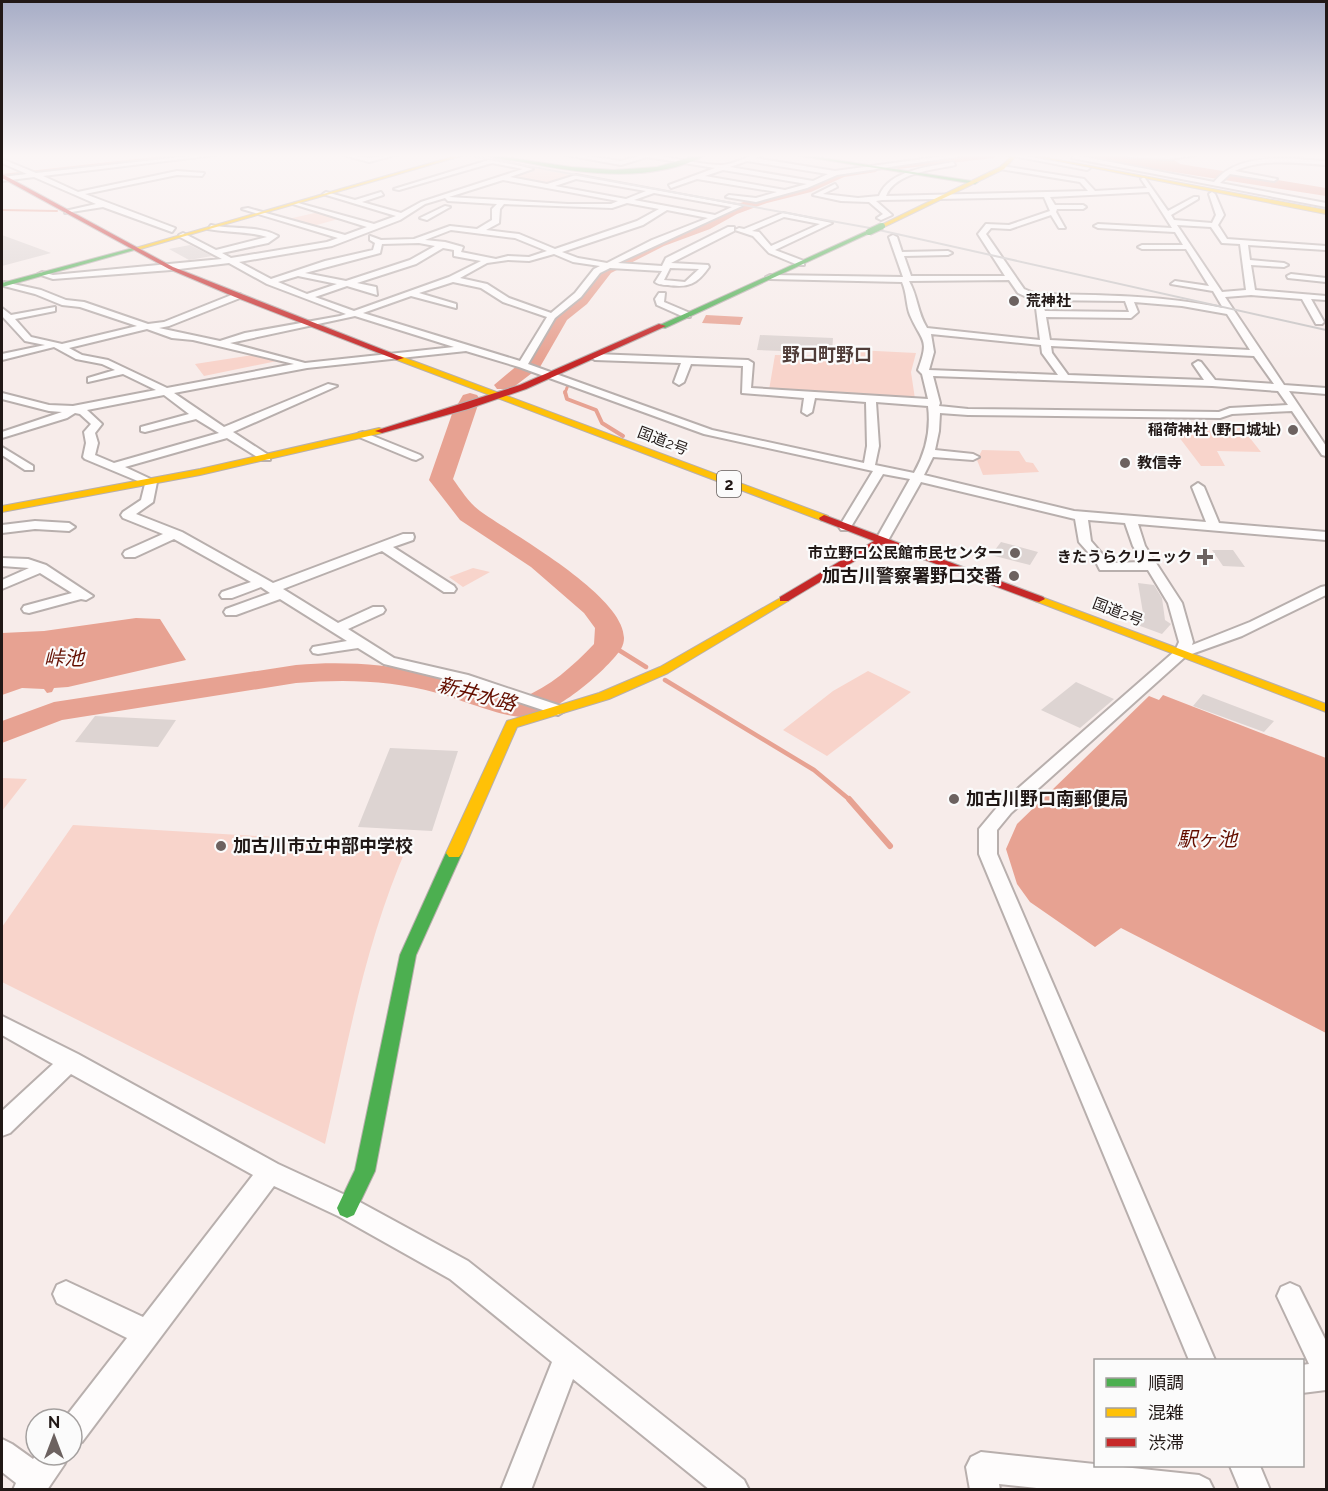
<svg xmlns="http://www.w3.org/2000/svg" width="1328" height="1491" font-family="Raleway,'Noto Sans JP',sans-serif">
  <rect width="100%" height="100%" fill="#f7ecea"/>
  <path fill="#f8d4cb" d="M534 168 576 176 549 184 507 177Z
    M319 212 342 218 313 226 288 219Z
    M836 349 916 353 911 372 915 399 769 390 775 355 836 356Z
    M259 354 282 360 204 376 195 364Z
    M1169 424 1242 428 1261 452 1217 451 1225 466H1201Z
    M982 450 1019 451 1026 462 1033 463 1039 472 983 475 977 460Z
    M473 568 490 572 463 587 449 577Z
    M868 671 911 692 827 756 783 730 833 691Z
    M2 778 27 779 2 811Z
    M73 825 408 845C365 941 348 1043 325 1144L2 982V927Z"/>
  <path fill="#e7a292" d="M180 154H212L112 166 2 177V174Z
    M706 315 743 317 740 325 702 323Z
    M136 618 160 619 186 660 68 687 54 688 52 692 47 693 44 689 22 688 2 695V633L44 631Z
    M1163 695 1326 758V1033L1121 928 1095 947 1030 902 1017 884 1006 849 1017 824 1149 696 1159 700Z"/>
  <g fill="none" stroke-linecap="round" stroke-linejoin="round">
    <path stroke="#e7a292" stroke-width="2" d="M2 210 57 211"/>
    <path stroke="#e7a292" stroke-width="3" d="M565 393 568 385 566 382"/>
    <path stroke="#e7a292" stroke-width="4" d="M565 392 567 399 596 410 602 423 623 436"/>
    <path stroke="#e7a292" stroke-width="4.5" d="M609 644 646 667
      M665 680 814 770 850 800"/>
    <path stroke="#e7a292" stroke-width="6" d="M849 799 890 846"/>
    <path fill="#e7a292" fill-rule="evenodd" d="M966 154H1000L994 158 898 169 892 165 898 161Z
      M1078 154H1109L1174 160 1180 164 1326 188V196L1084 158Z
      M1260 154H1304L1302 157 1285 161 1262 157Z
      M872 165 876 166 878 169 876 172 844 177 811 192 767 203 737 214 710 229 664 246 611 273 587 304 567 320 540 367 511 389H497L494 385 525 359 554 313 575 296 599 267 654 240 706 222 727 208 757 197 801 186 836 171Z
      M470 393 477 395 480 399 453 479C461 490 469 503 480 511 508 532 646 606 621 649 605 672 551 719 521 717 500 716 459 699 437 693 392 680 343 679 296 683L62 720 2 743V721L54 702 296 665C380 658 441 674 521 698 550 687 573 666 594 644L595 628 584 613 531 567 460 520 429 480 452 414 463 395Z"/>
  </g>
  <path fill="#ddd4d2" d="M2 235 51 253 2 266Z
    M190 245 212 256 189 260 169 249Z
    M760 335 833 338 832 353 757 350Z
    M1001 542 1038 552 1030 565 991 555Z
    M1212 550H1233L1245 567 1223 566Z
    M1138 583 1154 585 1162 598 1165 620 1171 624 1162 634 1132 623 1143 613Z
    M1076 682 1114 699 1080 728 1041 710Z
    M1203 694 1274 721 1264 732 1193 706Z
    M95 716 176 720 158 747 75 742Z
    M390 748 458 751 432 831 358 827Z"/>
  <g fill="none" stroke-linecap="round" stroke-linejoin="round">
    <defs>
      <path id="street" d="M208 154H223L43 176 78 192 177 171 204 173 202 176 177 175 85 194 175 228 172 232 103 207 65 213V211L96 204 34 177 2 181V177L27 174 2 163V159L36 173Z
        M340 154 369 158 399 154 369 162Z
        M561 154H573L621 161 639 156 637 154C664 154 691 164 719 165 734 166 748 154 764 154L755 158 835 171 959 154 962 156 837 175 807 188 756 202 726 197 729 195 756 198 777 192 697 179 671 188 669 185 715 168 647 157 621 165ZM747 161 828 174 813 181 730 167ZM723 170 807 184 785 190 705 176Z
        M1003 154H1014L1090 168 1087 170Z
        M1126 154H1195L1196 155 1169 159 1128 157Z
        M1074 155 1214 182C1240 151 1290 159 1326 161V165C1297 163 1262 158 1235 171L1277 179 1274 181 1230 174 1220 183 1326 203V207L1072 158Z
        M492 159 533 169 510 177 547 184 576 175 742 206 618 263 662 266 666 258 728 227H734V231L671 263 708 265 709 267C697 284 689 288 668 285 663 285 659 285 655 282L662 271 610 268 600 273 581 297 555 318 528 364 712 430 864 463 867 446 866 402 815 398 812 412 807 415 802 412 804 398 742 393 743 366 691 364 684 382 679 385 674 382 681 363 595 360 590 357 595 354 748 360 753 363 751 388 928 399 922 374 918 370C930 337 922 343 910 315 906 305 907 293 902 282L770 279 766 277 770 275 903 277 889 237 893 235 897 237 902 252 948 251 952 253 948 255 904 256 911 276H1005L978 234 986 224 1009 225 1050 211 1044 197 882 200 876 201 892 215 881 220 877 218 883 214 869 202 841 201 813 195 835 184 837 187 823 194 858 198 879 196C889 170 929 167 953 162L955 165C934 170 895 172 886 196L1088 191 1080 182 1000 169 1002 166 1084 179 1095 191 1147 188 1141 179 1144 177 1168 211 1194 197H1198V199L1171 215 1174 220 1212 223 1216 215 1209 194 1212 192 1215 194 1224 215 1218 225 1227 239 1326 246V250L1248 245 1250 260 1284 263 1288 265 1284 267 1251 265 1255 290 1326 296V300L1311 299 1324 322 1322 324H1316L1302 299 1251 295 1225 297 1284 385 1326 388V394L1289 391 1326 446V456L1322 455 1292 411 1232 414 1220 418 968 415 940 413 939 431 935 450 973 454 979 457 973 460 933 457 924 475 1074 511 1206 522 1192 487 1198 483 1204 487 1219 523 1326 532V540L1138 524 1145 546 1182 603 1193 642 1192 645 1250 622 1321 587 1326 586V595L1242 636 1186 656 1011 813 997 830V854L1215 1360H1189L979 854V829L999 805 1175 651 1179 642 1168 603 1148 570H1100L1095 560 1079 542 1075 519 921 482 886 544H876L875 541 910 479 883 474 849 530H841L839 527 873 471 704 434 519 367 466 351 307 368 174 393 224 427 328 384 337 386 233 432 270 456V460H262L227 438 125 467 157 482 153 502 136 514 182 532 273 583 403 534H413L414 537 413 540 393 547 454 586 456 589 454 592H444L382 551 283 589 338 623 373 607H383L385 610 383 613 348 629 394 658 468 675 564 707 566 710 558 715 458 682 384 664 358 648 318 654 313 653 311 650 313 647 347 641 280 599 236 615H226L224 612 226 609 270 593 261 587 232 598H222L220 595 222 592 251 582 174 539 135 557H125L123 554 125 551 163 534 123 518 121 515 123 512 141 500 145 484 85 459 83 457 86 443 84 432 91 424 80 414 75 413 67 418 2 438V432L62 412 49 411 2 399V393L49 405 73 406 156 390 123 374 88 382V378L115 370 102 364 76 359 54 347 2 360V354L45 345 25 341 2 316V308L11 315 55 307V311L15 319 31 337 62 344 137 326 80 307 62 305 35 294 4 286V282L41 290 66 300 84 302 148 324 164 322 234 294H240V298L169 326 159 328 220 341 245 333 340 316 346 314 267 284 229 263 171 270 53 279 38 274 42 272 53 275 222 259 180 237 179 235 183 233 216 250 267 237C248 231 228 233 208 229L211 225C233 230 258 225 278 236L268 243 222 253 231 258 327 242 338 238 242 209 248 208 345 235 367 227 293 204 298 203 374 224 396 216 323 194 326 192 355 200 381 192 383 195 362 202 401 213 421 202 523 169 492 163 399 190 394 189ZM576 179 646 191 626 199 555 186ZM503 180 618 201 611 204H568L449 197ZM1149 192 1172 228 1098 224 1094 226 1098 228 1175 232 1183 245H1142L1138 247 1142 249H1186L1209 286 1175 281 1171 284 1213 291 1223 308C1162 295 1099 295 1036 294L1024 289 986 234 991 228 1010 229 1051 215 1059 228H1065L1056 212 1057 209H1083L1086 207 1083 205H1055L1050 197ZM654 193 732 207 715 215 634 200ZM445 198 448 201 497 204 492 209V220L477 229 450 226 414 239 381 240 370 236V240L375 243 373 250 325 261 271 279 239 262 332 246 400 220 425 204ZM627 203 659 209 637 221 555 249 519 234 486 230 499 223 500 209 504 204 612 208ZM667 210 708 218 652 240 607 263 578 258 562 252 643 225ZM1177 225 1211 227 1222 243 1240 244 1246 290 1222 292ZM451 230 515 238 547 251 529 257 508 256 496 259 461 252 463 247 445 242 425 240ZM419 243 435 246 410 260 346 281 305 273 380 253 382 244ZM443 248 454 250V256L481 261 449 277 354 311 315 297 347 286 377 295 376 287 357 283 416 264ZM554 254 573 262 600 266 594 269 575 293 551 313 509 298 487 284 460 278 487 263 508 260 529 261ZM670 268 699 269 685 282 664 280ZM298 276 337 284 307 294 278 282ZM1009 280 1018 293 1031 299 1036 308 1040 340 927 328C917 312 918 297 909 281ZM453 282 481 288 503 302 547 317 520 361 363 313 411 296 456 308V304L419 293ZM1040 300 1125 301 1129 312 1045 311ZM1134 302 1182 306 1227 314 1250 350 1050 340 1046 317 1131 318 1138 312ZM355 316 454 347 305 363 230 343ZM147 329 172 338 193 340 294 364 167 388 108 360 82 355 69 348ZM931 334 1041 345 1042 353 1058 375 929 370 934 352ZM1051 346 1254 356 1274 384 1215 380 1201 362 1198 361 1193 364 1204 380 1068 375 1052 353ZM933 376 1212 386 1278 391 1288 405 1230 408 1219 412 968 409 939 406 940 403ZM164 395 189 414 141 427V431L145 432 196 419 219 433 114 463 95 455 98 443 95 433 102 424 87 410ZM876 402 928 406C931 430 926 452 914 473L875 465 879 446ZM1088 520 1125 523 1133 546 1143 562 1110 563 1091 541Z
        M445 206 450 207 427 220 420 218Z
        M783 213 832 223 775 250 804 261V265H798L769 253 753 236 735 230 739 228 744 229ZM784 217 820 224 771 246 759 232 752 231Z
        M1291 274 1326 278V282L1288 278 1287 276Z
        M659 293H665L664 302 690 313V317H684L657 305 655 299Z
        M363 432 420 455 422 457 416 460 412 459 359 437V433Z
        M2 447 33 466V470H25L2 455Z
        M35 521 69 523 75 527 69 531 35 529 2 533V525Z
        M2 558 28 559 46 565 93 596 86 600 81 599 29 613 24 612 22 609 24 606 72 593 40 573 2 589V580L29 568 2 566Z
        M2 1016 78 1054 278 1164 356 1200 468 1261 744 1480 749 1490H710L573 1379 531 1490H501L552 1362 450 1279 338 1216 274 1186 82 1442 72 1446V1419H64L127 1338 57 1303 53 1294 57 1285 66 1281 143 1317 253 1175 71 1074 10 1133 2 1136V1111L53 1064 2 1035Z
        M1290 1283 1299 1287 1326 1341V1390L1302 1393V1365L1309 1364 1277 1296 1281 1287Z
        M2 1439 12 1444 33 1459 36 1455H69L64 1465 47 1490H13L16 1483 2 1472Z
        M981 1452 1199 1475 1209 1480 1214 1490H1055L999 1484 1000 1490H970L966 1467 971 1457Z
        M1230 1466H1260L1270 1490H1240Z"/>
      <path id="fast" d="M484 154 571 167 614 170 657 167 702 154H708C653 184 583 174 523 162 511 160 493 159 484 154Z
        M788 154H797L978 182 975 184Z
        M867 231 872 232 665 328 658 326Z
        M133 248 138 249 2 287V283Z
        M454 848 459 849 462 853 416 955 375 1171 354 1215 347 1218 340 1215 337 1208 355 1170 400 955 446 853 449 849Z"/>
      <path id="slow" d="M462 154H468L137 250 132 249Z
        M1014 154H1018L1004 169 884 227 879 226 1000 167Z
        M1026 154 1326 210V214L1028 155Z
        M400 356 828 516 829 518 824 521 820 520 397 360V356Z
        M379 428 382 429V433L200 475 2 512V506L200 469Z
        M784 596 790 599 788 601 668 673 609 699 517 727 462 853 459 857H449L446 853 507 721 599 693 660 667Z
        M1039 596 1326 704V712L1035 601 1033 599Z"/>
      <path id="jam" d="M2 174 173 267 404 358 397 360 235 297 169 269 2 178Z
        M659 324 666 326 526 389 468 409 382 433 375 431 520 385Z
        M824 515 1043 597 1045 599 1039 602 1035 601 883 544 788 601H780V597L874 541 820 520 819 518Z"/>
    </defs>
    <use href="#street" stroke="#b8afad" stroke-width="4"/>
    <use href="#fast" stroke="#b8afad" stroke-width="2"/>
    <use href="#slow" stroke="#b8afad" stroke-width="2"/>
    <use href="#jam" stroke="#b8afad" stroke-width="2"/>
    <use href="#street" fill="#fefcfc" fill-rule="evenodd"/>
    <use href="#fast" fill="#4caf50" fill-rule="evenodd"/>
    <use href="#slow" fill="#ffc107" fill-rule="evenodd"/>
    <use href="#jam" fill="#c62828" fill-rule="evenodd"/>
    <path stroke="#c7c4c4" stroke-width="2" d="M461 154 870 228 1326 330"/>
    <defs>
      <path id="fast-bridge" d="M869 232 882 226"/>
    </defs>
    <use href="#fast-bridge" stroke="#b8afad" stroke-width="8" stroke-linecap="butt"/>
    <use href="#fast-bridge" stroke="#4caf50" stroke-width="6"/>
  </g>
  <linearGradient id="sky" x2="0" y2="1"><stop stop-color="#a7adc6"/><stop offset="0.43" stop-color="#fbf6f6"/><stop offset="1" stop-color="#fbf6f6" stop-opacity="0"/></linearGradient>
  <rect width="1328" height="362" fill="url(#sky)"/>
  <g fill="#6c6260" stroke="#fbfbfb" stroke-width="2">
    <circle cx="1014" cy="301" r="6"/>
    <circle cx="1293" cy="430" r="6"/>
    <circle cx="1125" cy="463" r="6"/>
    <circle cx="1015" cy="553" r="6"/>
    <path d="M1202 548h6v6h6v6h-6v6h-6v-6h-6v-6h6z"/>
    <circle cx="1014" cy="576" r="6"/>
    <circle cx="954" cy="799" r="6"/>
    <circle cx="221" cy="846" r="6"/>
  </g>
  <g text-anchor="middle" stroke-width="4.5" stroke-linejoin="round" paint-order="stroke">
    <g font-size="15" font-weight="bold" fill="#211816" stroke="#fbfbfb" text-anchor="end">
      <text x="1026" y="306" text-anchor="start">荒神社</text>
      <text x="1281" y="435">稲荷神社 (野口城址)</text>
      <text x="1137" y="468" text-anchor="start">教信寺</text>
      <text x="1003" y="558">市立野口公民館市民センター</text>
      <text x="1192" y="562">きたうらクリニック</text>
    </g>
    <g font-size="15" fill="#211816" stroke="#fbfbfb">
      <text transform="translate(663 441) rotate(21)" y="5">国道2号</text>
      <text transform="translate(1118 612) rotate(21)" y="5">国道2号</text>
    </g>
    <rect fill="#fbfbfb" stroke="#625c5b" stroke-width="1.5" x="717" y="471" width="24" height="26" rx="4.5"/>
    <g font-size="16" font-weight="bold" fill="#211816">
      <text x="729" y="490">2</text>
    </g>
    <g font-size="18" font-weight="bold" fill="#503d39" stroke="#fbfbfb">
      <text x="827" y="361">野口町野口</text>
    </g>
    <g font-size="18" font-weight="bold" fill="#211816" stroke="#fbfbfb" text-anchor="start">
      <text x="1002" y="582" text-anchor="end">加古川警察署野口交番</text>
      <text x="966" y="805">加古川野口南郵便局</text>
      <text x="233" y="852">加古川市立中部中学校</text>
    </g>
    <g font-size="20" font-style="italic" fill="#640f00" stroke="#fbfbfb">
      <text x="64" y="665">峠池</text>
      <text transform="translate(477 694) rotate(15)" y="7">新井水路</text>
      <text x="1207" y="846">駅ヶ池</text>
    </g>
  </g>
  <rect width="1328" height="1491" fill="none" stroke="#211816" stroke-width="6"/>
  <rect x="1094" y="1359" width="210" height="108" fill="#fbfbfb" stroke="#a4a09f" stroke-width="1.5"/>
  <rect x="1106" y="1378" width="30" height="9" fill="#4caf50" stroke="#a4a09f" stroke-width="1.5"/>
  <text x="1148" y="1389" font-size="18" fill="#211816">順調</text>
  <rect x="1106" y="1408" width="30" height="9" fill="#ffc107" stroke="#a4a09f" stroke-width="1.5"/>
  <text x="1148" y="1419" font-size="18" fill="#211816">混雑</text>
  <rect x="1106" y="1438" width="30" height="9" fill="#c62828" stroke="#a4a09f" stroke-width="1.5"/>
  <text x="1148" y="1449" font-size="18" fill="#211816">渋滞</text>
  <g transform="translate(54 1437)"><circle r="28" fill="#fbfbfb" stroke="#a4a09f" stroke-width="1.5"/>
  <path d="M0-4.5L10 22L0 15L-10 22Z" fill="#6c6260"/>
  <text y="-9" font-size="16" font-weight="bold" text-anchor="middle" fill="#211816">N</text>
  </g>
</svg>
